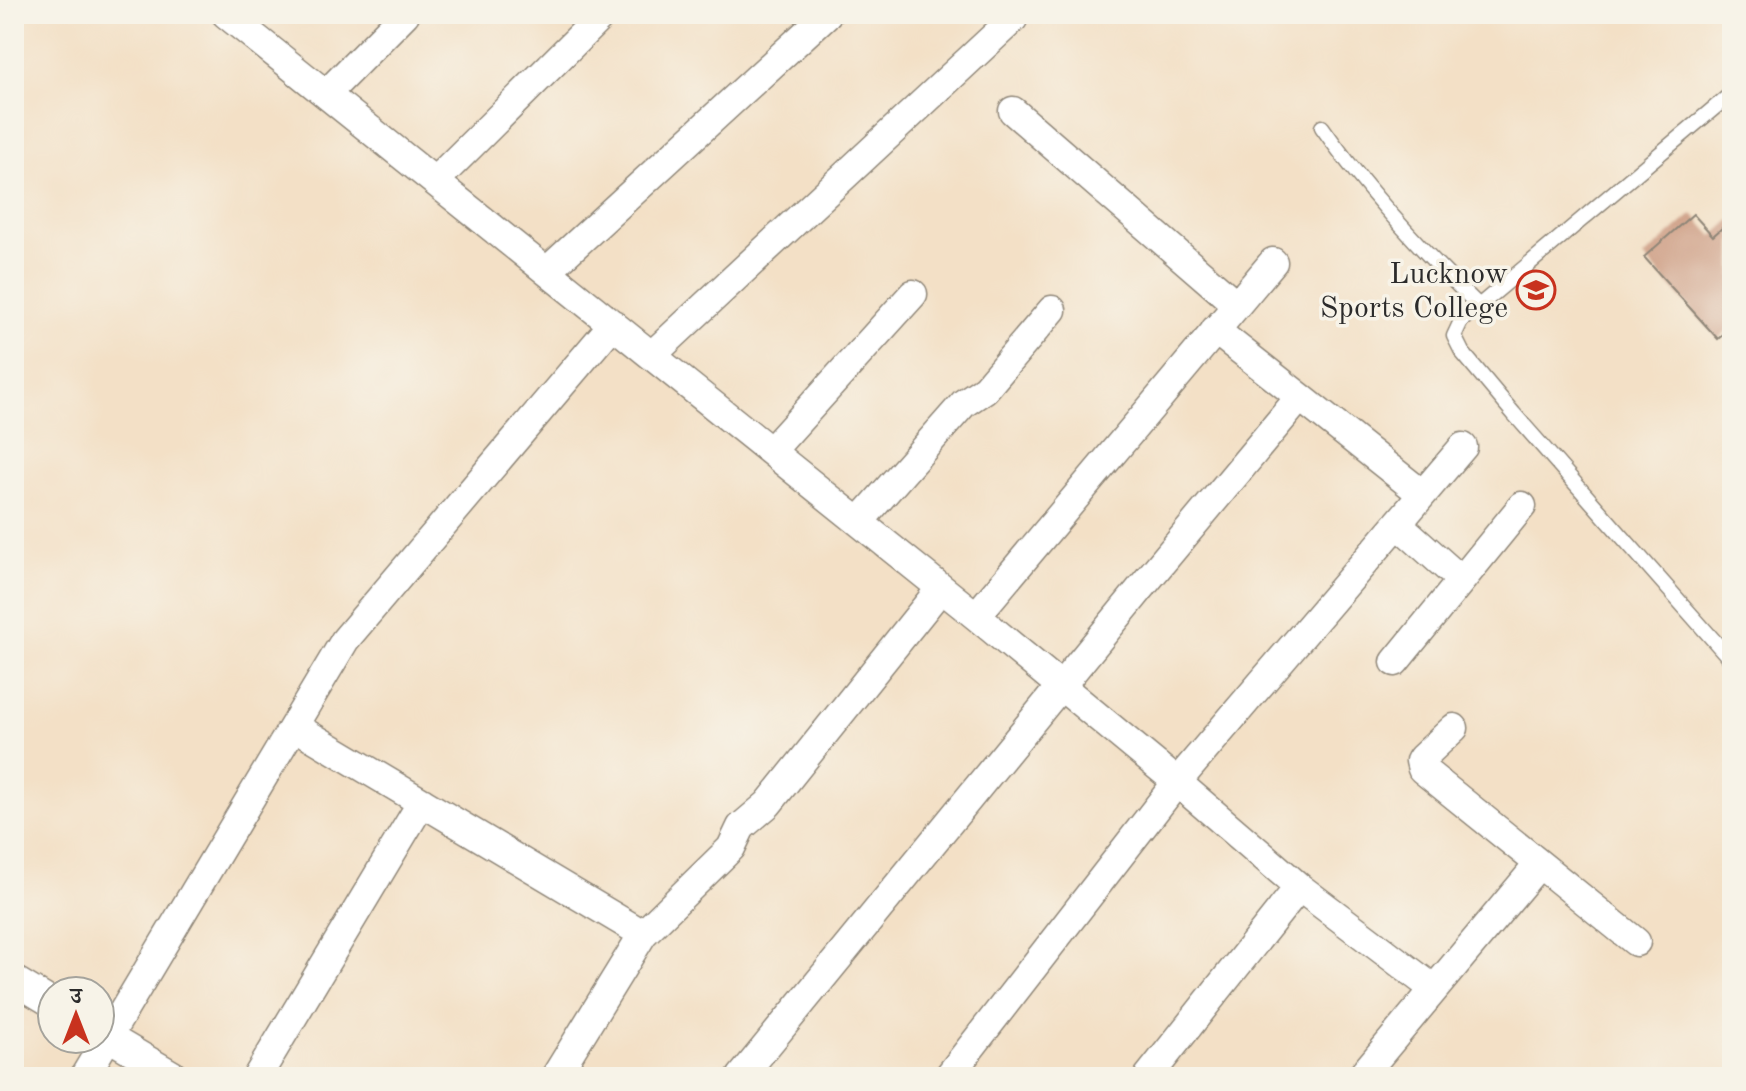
<svg xmlns="http://www.w3.org/2000/svg" width="1746" height="1091" font-family="'Old Standard TT','Noto Serif Devanagari',serif">
  <rect width="100%" height="100%" fill="#f7f3e8"/>
  <filter id="ink" filterUnits="userSpaceOnUse"><feTurbulence type="fractalNoise" baseFrequency=".0125" numOctaves="2"/><feDisplacementMap in="SourceGraphic" scale="16" xChannelSelector="R" yChannelSelector="G"/><feConvolveMatrix kernelMatrix="1 2 1 2 8 2 1 2 1" color-interpolation-filters="sRGB"/></filter>
  <filter id="wash" filterUnits="userSpaceOnUse"><feTurbulence type="fractalNoise" baseFrequency=".006" numOctaves="4" result="noise"/><feDisplacementMap in="SourceGraphic" scale="32" xChannelSelector="R" yChannelSelector="G"/><feGaussianBlur stdDeviation="1.8" result="paint"/><feColorMatrix in="noise" values="0 0 0 0 0 0 0 0 0 0 0 0 0 0 0 0 0 1.4 0 .05"/><feComposite in="paint" operator="in"/></filter>
  <g filter="url(#wash)">
    <rect width="100%" height="100%" fill="#f3e0c6"/>
    <g id="blocks">
      <path fill="#cb987e" d="M1693 214 1713 236 1732 219V326L1718 339 1644 257Z"/>
    </g>
  </g>
  <g filter="url(#ink)">
    <use href="#blocks" fill-opacity="0" stroke="#8f8678" stroke-width="2"/>
    <g fill="none" stroke-linecap="round" stroke-linejoin="round">
      <defs>
        <path id="service" d="M1732 93 1461 321 1454 336 1462 352 1514 414 1732 661
          M1322 127C1368 193 1421 250 1479 306"/>
        <path id="minor" d="M226 14 976 616 1177 782 1299 887 1434 989
          M326 94 405 14
          M1013 111 1237 305
          M435 181 603 14
          M547 271 827 14
          M1215 330 1300 397
          M652 355 1013 19
          M771 451 913 294
          M859 522 964 403 985 389 1052 310
          M1398 524 1461 580
          M976 616 1273 262
          M1395 662 1522 506
          M294 726 643 934
          M1454 728 1422 758 1420 761 1422 769 1636 942
          M14 980 52 1003
          M100 1032 176 1077
          M84 1077 345 640 613 324
          M257 1077 422 802
          M555 1077 643 934 731 848 741 827 768 804 941 588
          M741 1077 1154 572 1300 397 1422 494
          M948 1077 1177 782 1463 447
          M1148 1077 1299 887
          M1361 1077 1539 864"/>
      </defs>
      <use href="#service" stroke="#8f8678" stroke-width="17"/>
      <use href="#minor" stroke="#8f8678" stroke-width="31"/>
      <use href="#service" stroke="#fff" stroke-width="14"/>
      <use href="#minor" stroke="#fff" stroke-width="28"/>
    </g>
  </g>
  <defs>
    <symbol id="university-ring" viewBox="-11 -11 22 22"><circle r="9.5" fill="#f7f3e8" stroke="#c8321e" stroke-width="1.5"/><path d="M0-5L7-2L0 1L-7-2ZM-4 1L0 2.5L4 1V4Q0 6-4 4Z" fill="#c8321e"/></symbol>
  </defs>
  <g fill-rule="evenodd">
    <use href="#university-ring" x="1514" y="268" width="44" height="44"/>
  </g>
  <g text-anchor="middle" stroke-width="7" stroke-linejoin="round" paint-order="stroke">
    <g font-size="30" fill="#2b2b2b" stroke="#f7f3e8" text-anchor="end">
      <text x="1508" y="283">Lucknow<tspan x="1508" dy="34">Sports College</tspan></text>
    </g>
  </g>
  <rect width="1746" height="1091" fill="none" stroke="#f7f3e8" stroke-width="48"/>
  <g transform="translate(76 1015)"><circle r="38" fill="#f7f3e8" stroke="#a5a39c" stroke-width="2"/>
  <path d="M0-6L14 30L0 20L-14 30Z" fill="#c8321e"/>
  <text y="-12" font-size="22" font-weight="bold" text-anchor="middle" fill="#2b2b2b">उ</text>
  </g>
</svg>
